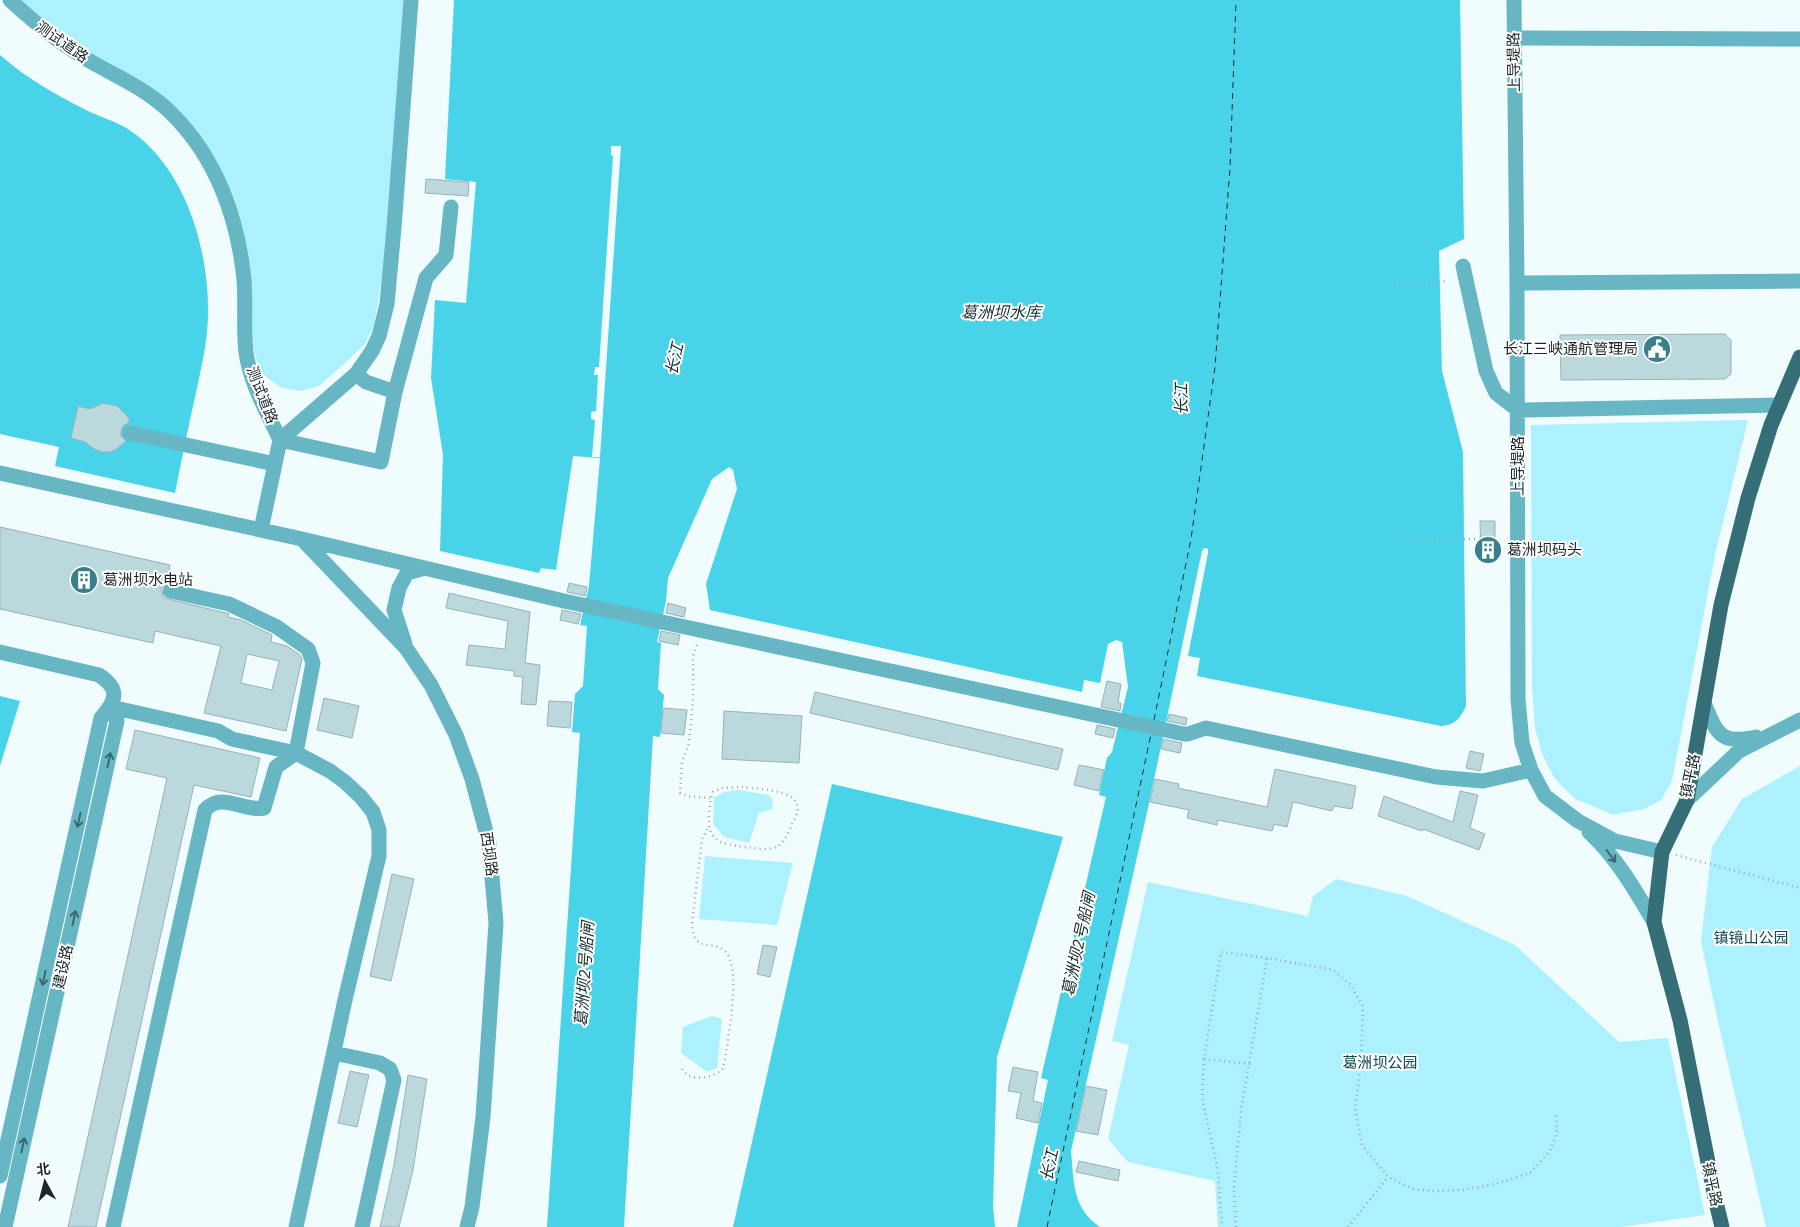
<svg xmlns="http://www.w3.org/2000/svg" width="1800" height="1227" font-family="'IBM Plex Sans','Noto Sans SC',sans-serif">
  <rect width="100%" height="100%" fill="#f0fcfe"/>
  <path fill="#adf1fe" d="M16 0H407L383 271 374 325 365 344 347 361 319 386 300 391 282 388 271 381 261 372 255 355 251 334 245 251 180 114 84 52Z
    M1748 420 1715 555 1672 781 1661 800 1644 809 1613 815 1574 798 1555 779 1542 754 1535 728 1532 689 1531 425Z
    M1800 766V1227H1766L1718 1022 1701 941 1712 847 1742 799Z
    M739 790 769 795 773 801 772 809 759 813 749 843 724 837 713 824 714 798 724 792Z
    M705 856 793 863 777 925 699 919Z
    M1336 879 1407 896 1515 945 1619 1042 1668 1038 1705 1215 1621 1227H1218L1215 1181 1128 1162 1108 1139 1129 1045 1112 1041 1148 882 1308 916 1313 896Z
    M712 1016 722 1019 717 1068 707 1072 681 1053 683 1027Z"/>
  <path fill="#49d3e8" d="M454 0H1460L1464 239 1439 251 1442 371 1463 452 1466 706C1460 719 1455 725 1441 726L1197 676 1200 658 1188 656 1208 553V549L1204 548 1202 551 1148 808 1071 1151C1074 1182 1072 1208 1100 1227H1017L1048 1080 1041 1078 1106 797 1099 795 1107 758 1112 752 1128 687 1122 642 1116 640 1108 644 1100 683 1084 680 1082 692 710 610 706 584 737 489 733 470 729 467 712 479 668 578 666 601 657 642 661 643 658 689 664 695 660 737 653 736 624 1227H547L580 733 572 732 575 694 583 686 587 626 580 625 589 586 600 458 573 456 556 570 541 568 539 573 440 551 443 455 431 378 435 300 466 303 476 182 445 179Z
    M0 55C26 78 56 95 86 110 100 117 115 121 128 129 185 166 209 249 208 313 208 339 202 364 197 388 189 423 182 458 175 493L55 466 59 447 0 434Z
    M0 696 20 701 0 766Z
    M832 784 1063 837 997 1057 993 1206 995 1227H733Z"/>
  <path fill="#f0fcfe" d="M611 146H621L600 457H592L595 420 591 419V412L596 411 598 375H594L595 367H599L613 156 611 155Z"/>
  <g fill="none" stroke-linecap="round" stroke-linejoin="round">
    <path stroke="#172e32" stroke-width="1" stroke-dasharray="6 5" stroke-linecap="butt" d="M1154 720 1191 539 1215 367 1230 168 1236 0
      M1047 1227 1151 734"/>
  </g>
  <path fill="#bbd8dd" stroke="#97b3b8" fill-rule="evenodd" d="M426 179 469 182 468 196 425 193Z
    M1725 334 1731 340V374L1725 379 1561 380 1560 335Z
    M103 403 117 406 127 416 130 422 123 426 121 432V436L126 441 117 449 110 452H102L94 449 85 442 71 438 78 406 90 409Z
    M1480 521H1495V560H1481Z
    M0 527 170 565 167 582 161 589 164 598 226 613 229 614 228 617 241 620 272 635 271 642 287 646 300 655 302 659 286 731 204 713 221 646 155 631 153 643 0 609ZM247 654 279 661 272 690 241 683Z
    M569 583 587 587 585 596 567 592Z
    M449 593 530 612 525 663 540 665 536 705 521 704 523 677 514 676V671L466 665 469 645 505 649 508 621 446 608Z
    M668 603 686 608 684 617 666 613Z
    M562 610 581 614 578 624 560 620Z
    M661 631 680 635 678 645 659 641Z
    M1107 681 1121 684 1118 703H1121L1120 711 1101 707Z
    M815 692 1063 749 1058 770 810 713Z
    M324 698 359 706 352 738 317 730Z
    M549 701 572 702 570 728 547 726Z
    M663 708 687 710 684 735 661 733Z
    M724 711 802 716 799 763 722 759Z
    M1169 714 1187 718 1186 725 1167 721Z
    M1097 725 1115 729 1113 738 1095 734Z
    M135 730 260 758 251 797 194 785 96 1227H68L167 778 126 769Z
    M1163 739 1182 743 1180 753 1161 749Z
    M1470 751 1484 754 1480 771 1466 768Z
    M1079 765 1104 770 1099 791 1074 785Z
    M1275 769 1356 786 1352 809 1334 806 1332 811 1293 802 1287 827 1274 824 1272 831 1218 820 1217 825 1187 818 1189 810 1150 802 1155 779 1179 784 1178 788 1267 807Z
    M1460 791 1478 795 1470 828 1485 834 1479 850 1423 829 1422 831 1378 816 1384 796 1453 822Z
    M392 874 414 879 391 981 370 976Z
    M763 945 777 947 770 977 757 974Z
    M1013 1067 1038 1072 1033 1101 1042 1103 1038 1123 1016 1118 1021 1093 1008 1091Z
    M350 1071 369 1075 357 1127 338 1123Z
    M408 1075 427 1079 413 1170 399 1227H380L394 1165Z
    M1086 1086 1107 1090 1098 1135 1076 1131Z
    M1079 1161 1120 1170 1118 1181 1076 1172Z"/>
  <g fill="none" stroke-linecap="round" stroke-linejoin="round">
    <path stroke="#9ca8aa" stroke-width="2.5" stroke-dasharray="1 4" stroke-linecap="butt" d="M1394 287 1447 281
      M1404 540 1481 539
      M697 645 693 656V701L689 743 682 763 680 793 687 796 710 798
      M742 787C763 790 813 789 793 822 789 831 785 843 776 847 766 851 755 848 745 847 722 844 707 842 709 815 710 807 710 800 713 792L723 788Z
      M1676 855 1800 888
      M1204 1059 1202 1097 1218 1171 1222 1227
      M1250 1064 1204 1059 1221 952 1267 958
      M682 1069C691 1083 710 1078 722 1070L725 1061C728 1037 740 975 728 955 716 936 694 957 692 924L702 839 708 828
      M1236 1227 1234 1188 1241 1111 1267 958 1333 970 1351 985 1363 1007 1361 1062 1355 1109 1362 1145 1388 1177 1413 1189 1435 1191 1462 1190 1495 1184 1530 1173 1550 1151 1557 1133 1556 1113
      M1348 1227 1388 1177"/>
    <path stroke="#66b6c4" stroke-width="15" d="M10 0C36 24 64 47 95 64 122 79 149 91 171 113 216 157 238 218 244 280 246 304 243 328 246 352 250 383 267 412 280 440L356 374 372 351 379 336 387 304 394 228 411 0
      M1514 0 1517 283 1518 699 1522 743 1531 770 1545 796 1578 821 1615 841 1662 852
      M1513 38 1800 39
      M1463 266 1486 371 1496 393 1518 410 1780 405
      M1517 283 1800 281
      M356 374 366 382 395 392
      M130 433 275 464
      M0 473 302 539 564 601 1184 734H1188L1206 728 1436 777 1483 781 1531 770
      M261 530 280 440 381 462 395 392 426 278 446 255 451 207
      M302 539 406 648 431 685 456 735 472 779 489 843 496 923 483 1117 472 1207 467 1227
      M405 644 394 610 399 588 407 573 425 568
      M0 652 99 675C120 689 117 700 101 718L0 1176
      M1704 703C1717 733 1719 745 1756 737
      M111 707 218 731 232 739 296 753 330 771 345 782 361 797 373 812 379 830V856L345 1000 296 1227
      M1687 800 1739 751 1800 720
      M1589 832C1617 858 1635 890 1654 922
      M334 1053 380 1063 390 1069 394 1080 362 1227
      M5 1227 117 721 111 707
      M113 1227 205 810C222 791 242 812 264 808L276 767 296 753 313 663 308 649 277 627 229 604 170 591"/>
    <path stroke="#366e78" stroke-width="15" d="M1722 1227 1715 1198 1680 1020 1654 922 1662 852 1687 800 1721 605 1748 498 1771 425 1800 357"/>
  </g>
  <defs><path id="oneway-shaft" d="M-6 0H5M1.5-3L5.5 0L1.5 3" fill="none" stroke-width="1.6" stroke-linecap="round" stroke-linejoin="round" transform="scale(1.25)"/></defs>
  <g stroke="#3d676f">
    <use href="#oneway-shaft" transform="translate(109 760) rotate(-78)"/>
    <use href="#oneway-shaft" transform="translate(79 820) rotate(102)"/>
    <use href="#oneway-shaft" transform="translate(1611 856) rotate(53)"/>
    <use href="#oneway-shaft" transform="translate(74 918) rotate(-78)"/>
    <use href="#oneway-shaft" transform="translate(44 978) rotate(102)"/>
    <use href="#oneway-shaft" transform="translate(23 1145) rotate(-78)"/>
  </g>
  <defs>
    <symbol id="civic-disc" viewBox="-11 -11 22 22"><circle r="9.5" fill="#3a808c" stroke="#fff"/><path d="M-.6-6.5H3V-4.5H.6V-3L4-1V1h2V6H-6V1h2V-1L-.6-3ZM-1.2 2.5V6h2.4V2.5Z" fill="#fff"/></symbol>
    <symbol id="building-disc" viewBox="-11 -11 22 22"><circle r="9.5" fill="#3a808c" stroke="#fff"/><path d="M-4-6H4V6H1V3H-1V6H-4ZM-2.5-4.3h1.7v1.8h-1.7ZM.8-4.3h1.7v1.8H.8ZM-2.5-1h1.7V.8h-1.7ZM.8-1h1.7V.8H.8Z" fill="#fff"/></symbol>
  </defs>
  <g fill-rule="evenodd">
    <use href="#civic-disc" x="1641" y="333" width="32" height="32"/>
    <use href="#building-disc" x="1472" y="534" width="32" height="32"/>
    <use href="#building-disc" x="68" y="564" width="32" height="32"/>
  </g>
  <g text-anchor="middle" stroke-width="4" stroke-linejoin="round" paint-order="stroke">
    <g font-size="15" fill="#1c2729" stroke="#fff">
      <text transform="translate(62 42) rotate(35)" y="5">测试道路</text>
      <text transform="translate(1514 62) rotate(-91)" y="5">上导堤路</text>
      <text transform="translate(262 395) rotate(69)" y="5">测试道路</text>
      <text transform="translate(1518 466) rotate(-90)" y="5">上导堤路</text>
      <text transform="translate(1690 776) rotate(-78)" y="5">镇平路</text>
      <text transform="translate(489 854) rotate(82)" y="5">西坝路</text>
      <text transform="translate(63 967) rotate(-78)" y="5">建设路</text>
      <text transform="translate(1712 1184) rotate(78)" y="5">镇平路</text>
    </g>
    <g font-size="15" fill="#1c2729" stroke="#fff" text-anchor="start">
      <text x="1638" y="354" text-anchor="end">长江三峡通航管理局</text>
      <text x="1507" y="555">葛洲坝码头</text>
      <text x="103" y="585">葛洲坝水电站</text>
    </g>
    <g font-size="15" fill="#0c4952" stroke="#fff">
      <text x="1751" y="943">镇镜山公园</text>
      <text x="1380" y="1068">葛洲坝公园</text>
    </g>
    <g font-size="16" font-style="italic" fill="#172e32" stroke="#fff">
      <text x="1001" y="318">葛洲坝水库</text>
      <text transform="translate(674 359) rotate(-77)" y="6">长江</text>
      <text transform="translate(1181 399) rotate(-91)" y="6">长江</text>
      <text transform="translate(1078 944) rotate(-78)" y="6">葛洲坝2号船闸</text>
      <text transform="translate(584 974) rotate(-86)" y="6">葛洲坝2号船闸</text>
      <text transform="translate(1049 1165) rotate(-78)" y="6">长江</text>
    </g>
  </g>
  <g transform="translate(45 1182) rotate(353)" stroke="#ffffff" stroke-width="4" paint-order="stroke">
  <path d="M0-4L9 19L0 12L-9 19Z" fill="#1c2729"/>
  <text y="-8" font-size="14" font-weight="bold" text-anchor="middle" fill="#1c2729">北</text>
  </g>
</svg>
